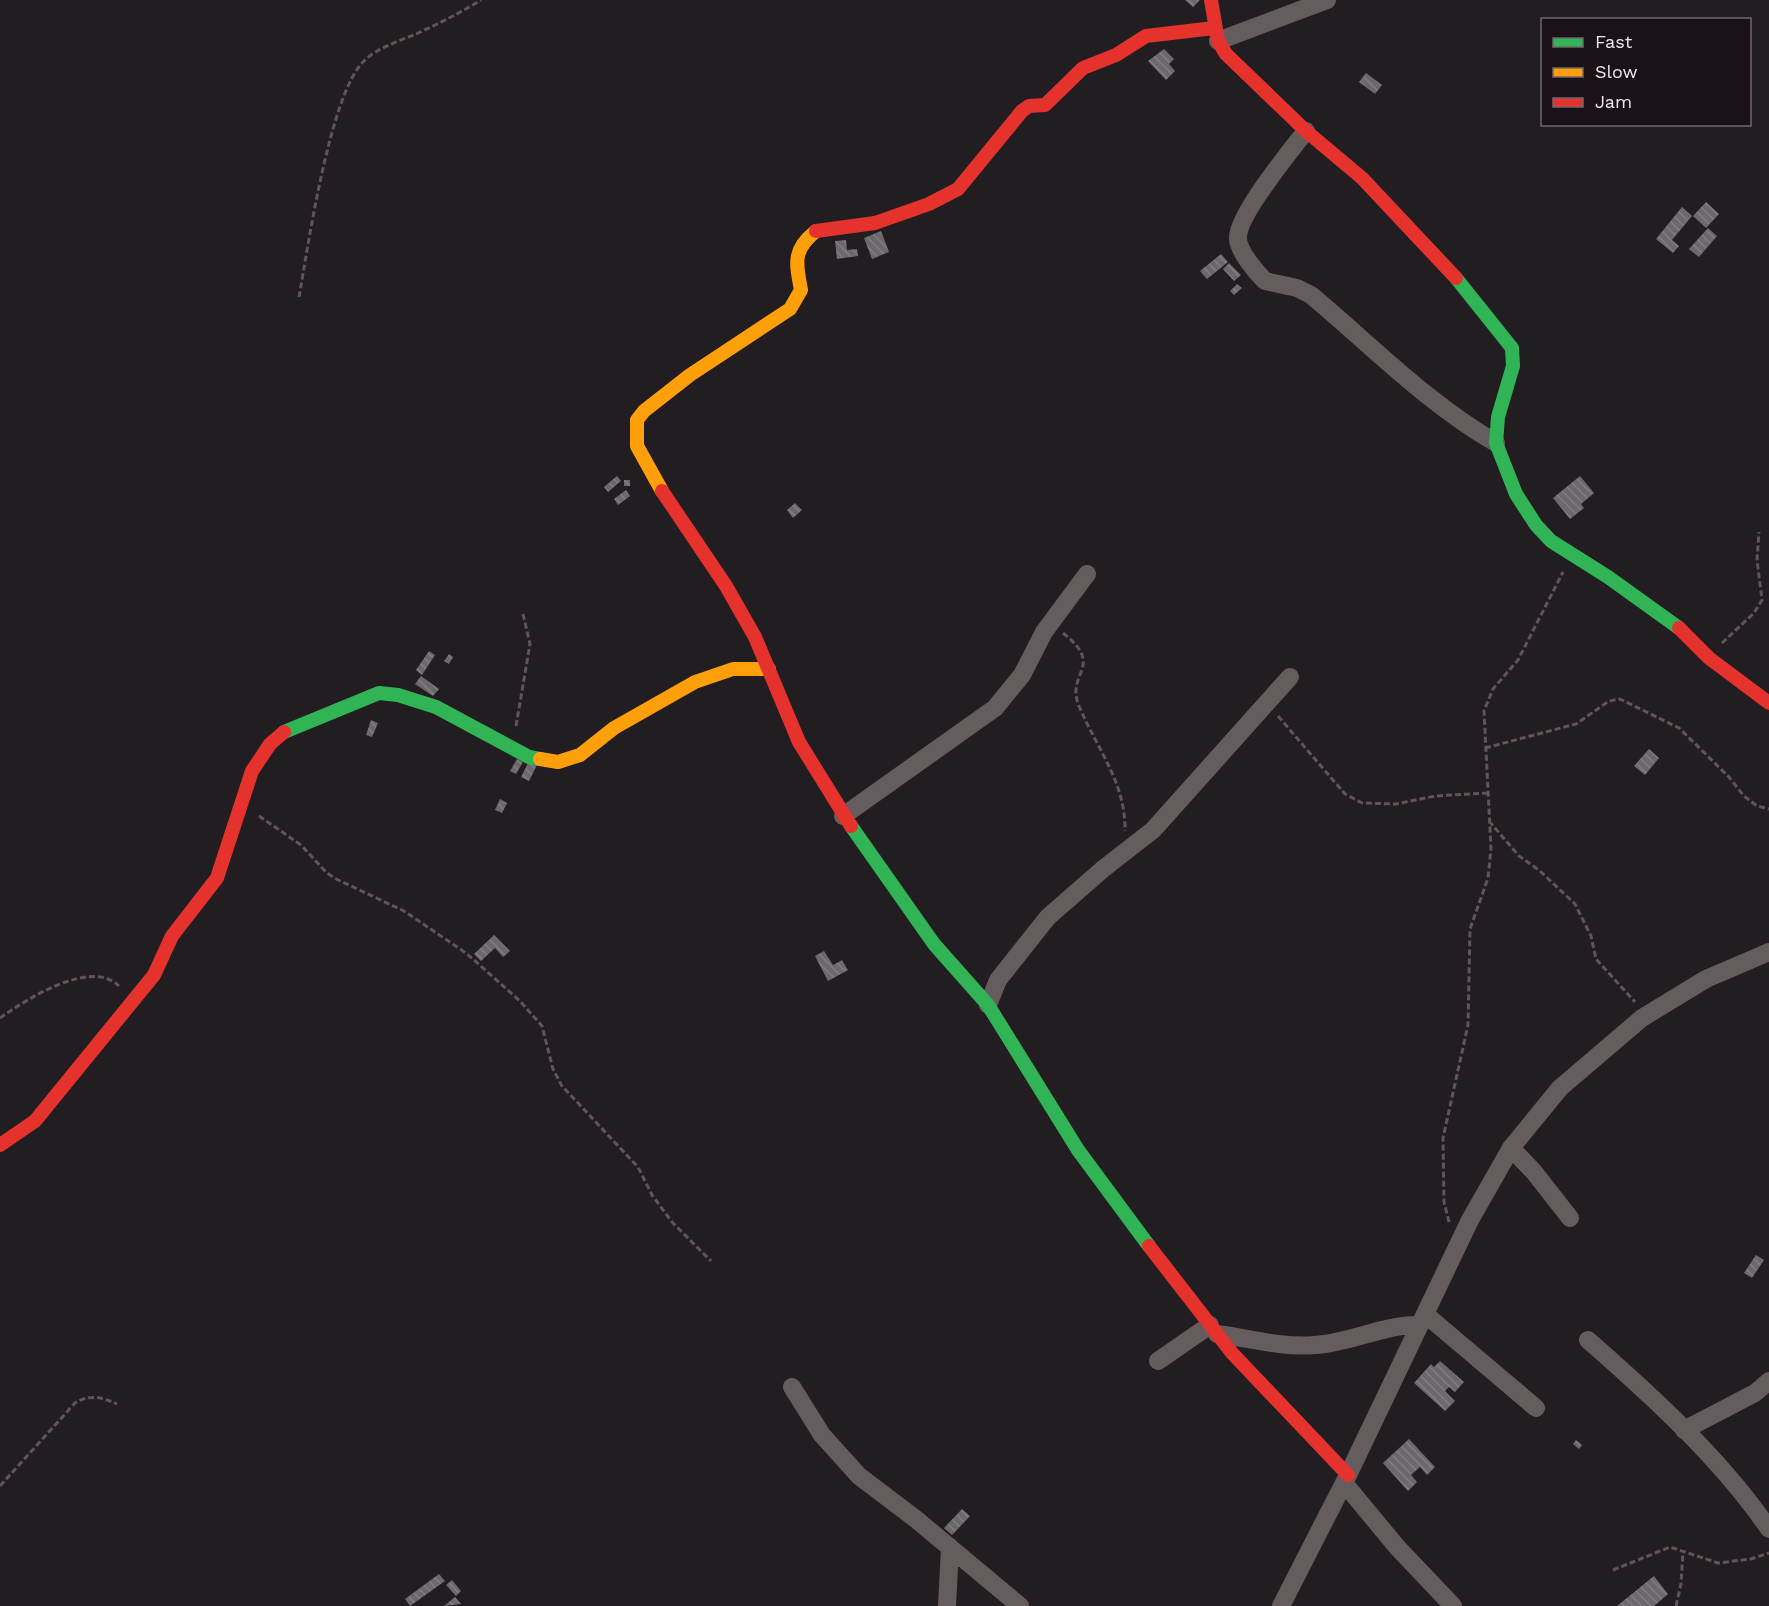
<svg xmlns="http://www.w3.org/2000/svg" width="1769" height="1606" font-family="'Work Sans',sans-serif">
  <defs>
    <pattern id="building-back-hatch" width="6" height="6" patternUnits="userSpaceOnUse" patternTransform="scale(1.5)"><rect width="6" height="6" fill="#6c686b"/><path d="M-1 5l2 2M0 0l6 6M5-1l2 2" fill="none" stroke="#817e80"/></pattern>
  </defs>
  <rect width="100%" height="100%" fill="#221d20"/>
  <path fill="url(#building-back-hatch)" d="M1185 0H1200L1193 7Z
    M1164 49 1174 59 1169 64 1175 71 1166 80 1148 61Z
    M1366 73 1382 85 1375 94 1359 82Z
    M1706 202 1719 214 1706 228 1693 216Z
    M1682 207 1692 216 1672 240 1679 246 1673 253 1656 239Z
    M1708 228 1717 236 1699 257 1689 249Z
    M881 231 889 252 872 259 864 238Z
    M846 240 847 250 857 249 858 256 837 259 835 241Z
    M1221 254 1228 262 1207 279 1200 271Z
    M1229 263 1241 275 1234 281 1223 269Z
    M1237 284 1242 288 1234 295 1230 291Z
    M617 476 621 481 608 492 604 487Z
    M1580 476 1594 493 1581 504 1584 508 1570 519 1553 498Z
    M624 480H630V486H624Z
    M626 490 630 496 618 505 614 499Z
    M795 503 802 510 793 518 787 510Z
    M429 651 435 655 422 675 416 670Z
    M449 654 453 657 449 664 444 661Z
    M421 676 439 689 433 696 415 684Z
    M371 720 378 723 372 737 366 735Z
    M1649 749 1659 758 1645 775 1634 766Z
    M517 759 523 762 516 774 510 771Z
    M529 761 537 765 529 781 521 777Z
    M500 799 507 803 502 813 495 810Z
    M494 935 510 951 503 957 495 948 481 961 474 954Z
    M824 951 833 965 842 960 848 970 828 981 815 956Z
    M1756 1255 1764 1260 1752 1278 1744 1273Z
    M1440 1361 1464 1382 1455 1392 1449 1387 1445 1391 1455 1401 1445 1411 1414 1383 1431 1364 1434 1367Z
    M1409 1439 1435 1467 1427 1475 1420 1467 1411 1475 1417 1482 1408 1491 1383 1463Z
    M1576 1440 1582 1445 1579 1449 1573 1444Z
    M962 1509 970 1516 952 1535 944 1528Z
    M439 1574 445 1581 410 1606 405 1599Z
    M1654 1576 1668 1594 1654 1606H1617Z
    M452 1580 461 1591 456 1596 446 1585Z
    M455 1597 461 1604 444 1606Z"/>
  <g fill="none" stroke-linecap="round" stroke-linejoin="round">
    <path stroke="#5e5658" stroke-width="3" stroke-dasharray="6 3" stroke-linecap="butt" d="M299 297C308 247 330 93 364 61 377 48 399 41 416 34 438 24 460 13 481 0
      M1063 633C1106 667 1065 672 1079 706 1097 749 1126 783 1125 831
      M1722 643 1754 613 1762 600 1757 560 1759 532
      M1278 716 1345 794 1362 803 1396 804 1435 796 1487 793
      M516 726 530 644 523 614
      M1485 748 1576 724 1609 701 1620 699 1679 728 1729 777 1744 796 1757 806 1769 809
      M259 816 301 845 325 871 334 878 404 911 466 953 520 1001 542 1026 553 1069 562 1086 638 1167 652 1195 672 1222 711 1261
      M1489 821 1519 856 1540 871 1575 904 1591 936 1596 959 1635 1002
      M0 1018C27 999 91 958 119 986
      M1449 1222 1444 1202 1443 1138 1468 1025 1470 929 1488 878 1491 849 1484 711 1493 689 1518 660 1563 572
      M0 1486 75 1403C90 1394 102 1397 117 1404
      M1613 1570 1670 1547 1718 1563 1751 1559 1769 1553
      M1676 1606 1681 1584 1683 1552"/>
    <path stroke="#655c5e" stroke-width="18" d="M1218 41 1327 0
      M1306 131C1291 150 1237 216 1238 238 1238 251 1256 272 1265 281L1297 288 1311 295C1372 346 1427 403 1496 443
      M843 816 995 708 1022 675 1044 632 1087 574
      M988 1005 998 980 1048 917 1103 869 1153 830 1290 677
      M1511 1148 1534 1172 1570 1218
      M1425 1314 1536 1408
      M1217 1334C1249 1338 1282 1348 1315 1345 1351 1343 1384 1324 1420 1325
      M1588 1340C1653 1397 1720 1458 1769 1529
      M1158 1361 1210 1325
      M792 1387 822 1435 859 1476 917 1520 1020 1606
      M1684 1430 1755 1393 1769 1381
      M1344 1483 1397 1547 1453 1606
      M947 1606 950 1547
      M1281 1606 1348 1475 1470 1220 1511 1148 1560 1088 1642 1018 1706 979 1769 952"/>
    <path stroke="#30b455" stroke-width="14" d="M1456 278 1512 348 1513 366 1498 417 1496 443 1516 494 1536 525 1551 541 1608 577 1679 628
      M284 732 379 693 398 695 436 707 529 757 540 759
      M851 826 934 944 988 1005 1078 1150 1149 1246"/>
    <path stroke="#ff9f0a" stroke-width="14" d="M662 491 637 446V420L644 411 690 375 790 309 801 290C796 263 792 250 816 231
      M540 759 558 762 580 755 614 728 695 682 733 669H769"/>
    <path stroke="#e5322d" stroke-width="14" d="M1211 0 1218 41 1226 54 1306 131 1362 178 1456 278
      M816 231 875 223 929 204 958 189 1022 111 1029 106 1045 105 1083 68 1116 55 1146 36 1214 28
      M662 491 726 586 755 637 799 742 851 826
      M1679 628 1709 658 1769 703
      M0 1145 35 1121 154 975 172 936 217 878 252 771 270 744 284 732
      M1149 1246 1232 1353 1348 1475"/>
  </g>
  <rect x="1541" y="18" width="210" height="108" fill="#1b1217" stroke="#6f676c" stroke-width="1.5"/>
  <rect x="1553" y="38" width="30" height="9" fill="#30b455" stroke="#6f676c" stroke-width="1.5"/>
  <text x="1595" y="48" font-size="18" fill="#eee7eb">Fast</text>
  <rect x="1553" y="68" width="30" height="9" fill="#ff9f0a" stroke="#6f676c" stroke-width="1.5"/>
  <text x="1595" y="78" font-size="18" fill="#eee7eb">Slow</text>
  <rect x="1553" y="98" width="30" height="9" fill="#e5322d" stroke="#6f676c" stroke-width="1.5"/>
  <text x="1595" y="108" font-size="18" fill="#eee7eb">Jam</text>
</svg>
